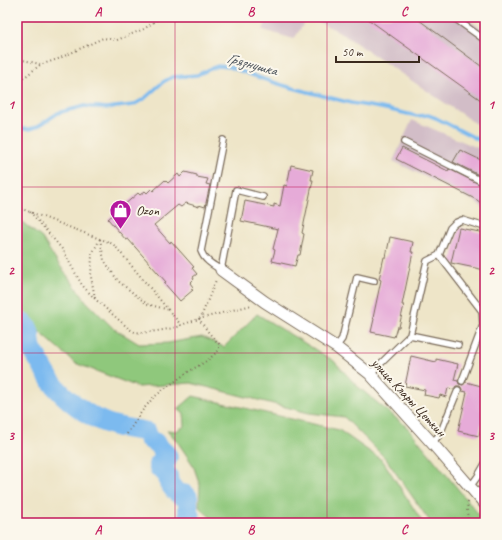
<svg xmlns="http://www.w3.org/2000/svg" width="502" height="540" font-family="Caveat,sans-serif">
  <rect width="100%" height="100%" fill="#fbf7ec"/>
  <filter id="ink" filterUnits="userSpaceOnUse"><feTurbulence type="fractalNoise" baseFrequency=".025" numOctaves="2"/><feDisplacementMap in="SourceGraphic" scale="8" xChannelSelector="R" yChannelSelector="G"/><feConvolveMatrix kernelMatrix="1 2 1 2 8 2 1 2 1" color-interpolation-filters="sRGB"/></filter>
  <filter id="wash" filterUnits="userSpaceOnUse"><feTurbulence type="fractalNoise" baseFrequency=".012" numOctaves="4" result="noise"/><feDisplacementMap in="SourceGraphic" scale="16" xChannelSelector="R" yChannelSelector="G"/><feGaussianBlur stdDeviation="0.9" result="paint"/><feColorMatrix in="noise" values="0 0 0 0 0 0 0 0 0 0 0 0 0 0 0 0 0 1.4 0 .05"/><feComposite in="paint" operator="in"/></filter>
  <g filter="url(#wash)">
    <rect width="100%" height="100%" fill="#eee5c8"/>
    <path fill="#d2bdc7" d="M268 17H308L294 39 263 30Z
      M308 17H464L485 31V130L338 31Z
      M412 120 485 151V209L476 202 393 161Z"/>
    <path fill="#8fc87b" stroke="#65794c" d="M17 218 42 238 55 259 86 301 113 328 139 344 168 343 202 337 224 347 257 314 334 361 357 386 408 428 485 522V523H431L386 459 344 417 309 413 191 383 138 387 75 363 17 312Z
      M193 396 339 430 383 461 423 523H217L199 507 200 485 193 465 177 441 167 430 176 431 185 426 184 414 178 409Z"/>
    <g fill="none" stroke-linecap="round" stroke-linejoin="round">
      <path stroke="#7cbaef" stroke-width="3.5" d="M17 131 22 129H30L36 127 43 123 58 113 65 111 85 106 91 107H98L106 108 133 105 144 99 163 82 172 77 197 75 210 69 218 66 230 67 263 79 289 87 351 103 381 108 417 116 428 115 436 118 485 143"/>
      <path stroke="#7cbaef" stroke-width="20" d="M17 321C34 325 28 337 32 349 38 359 44 370 51 381 63 398 90 418 109 424 120 428 132 429 143 431L147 433 148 438C151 441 154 441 157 444 160 447 158 446 161 449 163 452 170 455 167 460 165 462 161 463 158 465L159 468 167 474 168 476 169 483 175 491 180 495 183 494 186 495 188 497V511L192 523"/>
    </g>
    <g id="blocks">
      <path fill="#e6abd8" d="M365 17H415L485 69V103Z
        M402 148 448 171 449 169 485 187V206L477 200 396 159Z
        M460 150 485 162V178L453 162Z
        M291 165 313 170 311 180H313L302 233 304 234 300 255H298L295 266 272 261 275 250 273 249 278 229 241 221 245 201 274 207V204L280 206 284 185 287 186Z
        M185 172 197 175V177L208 179 206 184 210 185 205 207 199 205V207L186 203 181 207 178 205 154 225 170 243 171 241 194 267 192 268 197 274 193 277 194 279 190 283 193 287 191 289 193 290 180 301 164 283 166 282 128 239 126 240 108 219 138 193 140 195 145 191 147 193 151 189 153 191 165 180 168 183 178 174 180 177Z
        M459 228 485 233V270L451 263Z
        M390 237 413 242 411 252H413L402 305H404L399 327H397L394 337 371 332 374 319 373 318 381 280 379 279 384 257H386Z
        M411 356 436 362V359L458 364 454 380 458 381 459 384 463 385 466 382 485 387V408L479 436 458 431 467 392 462 391V389L460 386H456L454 389 448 388 446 397 440 395 439 398 424 395 425 390 405 386Z"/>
    </g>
  </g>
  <g filter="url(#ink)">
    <use href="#blocks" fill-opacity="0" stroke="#7a6b5a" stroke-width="1"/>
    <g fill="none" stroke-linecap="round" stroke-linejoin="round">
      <defs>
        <path id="lane" d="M453 17 485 40
          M223 140 201 251C204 260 213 265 221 270L236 190 263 197
          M404 142 485 183
          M439 255 482 311 483 325 462 381
          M410 335 458 345
          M336 347 342 339 357 277 374 281
          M370 374 410 335 427 261 439 255 450 228 455 223 462 220 485 227
          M432 443 440 434 458 390
          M470 487 478 476 485 464"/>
        <path id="street" d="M221 270 265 302 336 347 370 374 432 443 485 504"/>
      </defs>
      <use href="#lane" stroke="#7a6b5a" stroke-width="8"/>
      <use href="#street" stroke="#7a6b5a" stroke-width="13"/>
      <path stroke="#7a6b5a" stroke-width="2" stroke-dasharray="1 3" stroke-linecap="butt" d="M17 64 23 60 40 64
        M17 83 40 65 58 59 103 38 117 40 144 29 161 17
        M17 207 100 239C106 241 110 242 115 246L181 325 199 319 201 317 216 280
        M30 212 40 223 62 249 82 285 95 299 127 327C129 329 132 331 135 332 145 334 170 329 181 326
        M100 239 104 260 118 281 147 304 169 310
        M95 298 91 277 92 254 100 239
        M387 375 392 380
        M127 434 142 411 153 398 163 390 188 372 208 360 218 351 219 348V344L209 333 199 319 252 305
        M468 502 467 509 468 523"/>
      <use href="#lane" stroke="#fff" stroke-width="5.5"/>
      <use href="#street" stroke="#fff" stroke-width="11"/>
    </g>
  </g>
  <path fill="none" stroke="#c2185b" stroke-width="1" stroke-opacity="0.55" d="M175 17V523M327 17V523M17 187H485M17 353H485"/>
  <defs>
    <symbol id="shop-pin" viewBox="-11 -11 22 30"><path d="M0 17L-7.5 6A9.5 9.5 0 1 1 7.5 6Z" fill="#b5179e" stroke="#fbf7ec"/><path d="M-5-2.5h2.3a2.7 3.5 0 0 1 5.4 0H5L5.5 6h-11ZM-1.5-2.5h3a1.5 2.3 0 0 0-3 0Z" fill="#fff"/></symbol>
  </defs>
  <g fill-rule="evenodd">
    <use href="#shop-pin" x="108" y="198" width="25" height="34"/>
  </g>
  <g text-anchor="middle" stroke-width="4" stroke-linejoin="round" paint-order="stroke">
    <g font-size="14" fill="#3b2a1e" stroke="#fbf7ec" text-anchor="start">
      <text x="136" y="215">Ozon</text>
    </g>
    <g font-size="14" fill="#3b2a1e" stroke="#fbf7ec">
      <text transform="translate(409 397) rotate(47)" y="5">улица Клары Цеткин</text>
    </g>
    <g font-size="15" font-style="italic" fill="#4e555d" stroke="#fbf7ec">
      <text transform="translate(252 64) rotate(15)" y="5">Грязнушка</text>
    </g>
  </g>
  <rect width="502" height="540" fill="none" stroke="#fbf7ec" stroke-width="44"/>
  <path d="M336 56v6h83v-6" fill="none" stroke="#3b2a1e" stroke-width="2"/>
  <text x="342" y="56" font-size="12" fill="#3b2a1e" stroke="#fbf7ec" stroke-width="3" paint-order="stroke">50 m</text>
  <rect x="22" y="22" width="458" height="496" fill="none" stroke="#c2185b" stroke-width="1.5"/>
  <g font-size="13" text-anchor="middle" font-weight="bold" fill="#c2185b">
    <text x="98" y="16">A</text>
    <text x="251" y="16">B</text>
    <text x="404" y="16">C</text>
    <text x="11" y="109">1</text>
    <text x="491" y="109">1</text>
    <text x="11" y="275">2</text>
    <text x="491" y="275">2</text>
    <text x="11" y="440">3</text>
    <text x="491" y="440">3</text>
    <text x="98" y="534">A</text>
    <text x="251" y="534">B</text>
    <text x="404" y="534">C</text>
  </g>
</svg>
